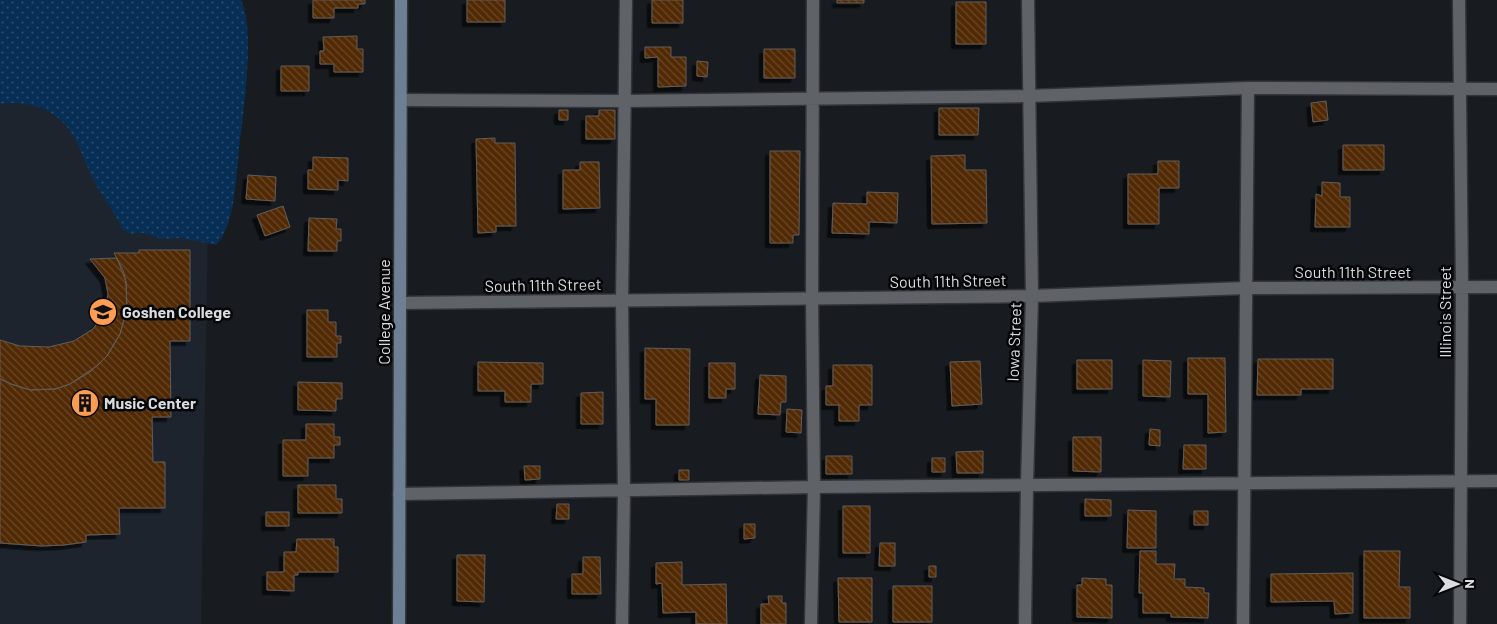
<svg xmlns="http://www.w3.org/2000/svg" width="1497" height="624" font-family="Barlow,sans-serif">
  <defs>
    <pattern id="grass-dots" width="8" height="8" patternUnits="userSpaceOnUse" patternTransform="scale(1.25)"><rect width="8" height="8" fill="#072e54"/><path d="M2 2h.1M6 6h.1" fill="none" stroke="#2b4c6c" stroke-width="1.8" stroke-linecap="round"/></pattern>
    <pattern id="building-back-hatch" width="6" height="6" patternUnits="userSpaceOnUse" patternTransform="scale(1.25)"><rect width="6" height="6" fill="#512906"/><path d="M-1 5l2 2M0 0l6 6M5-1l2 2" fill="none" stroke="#69472a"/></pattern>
    <filter id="shadow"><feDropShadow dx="-4.5" dy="4.5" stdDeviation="0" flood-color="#0009"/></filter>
  </defs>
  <rect width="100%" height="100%" fill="#181b1f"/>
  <path fill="#1d242d" d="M0 0H212L201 624H0Z"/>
  <path fill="url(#grass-dots)" d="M0 0H241C256 30 243 115 239 151 237 168 236 186 233 204 230 218 226 235 216 245L181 238 162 239 143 233 131 234 123 230C115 213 103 198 94 181 79 151 74 119 38 107 26 103 12 102 0 104Z"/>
  <path fill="url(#building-back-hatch)" stroke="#625d59" filter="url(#shadow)" d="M313 0H365V4H358V8H334V18H313Z
    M467 0H505V22H467Z
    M652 0H683V23H652Z
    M837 0H864V3H837Z
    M956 2H986V44H956Z
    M357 36V49H363V72H334V64H320V51H324L323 37Z
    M645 47H671V57H686V86L658 87V57L645 58Z
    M764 49H795V78H764Z
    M697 61 708 62 707 77 697 76Z
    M281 66H309V91H281Z
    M1326 101 1328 120 1313 122 1311 103Z
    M939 108H979L978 135H939Z
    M559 110H568V120H559Z
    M599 110H615V139H586V116H599Z
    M495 138V143H515L516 226H496V232L478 233 476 139Z
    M1343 145H1384V170H1343Z
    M770 151H800L799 235H793V243H770Z
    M965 155V170H986L987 223 932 224 931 156Z
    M313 157 348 158V181L338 180V190L308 189V170H313Z
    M1158 161H1179V188H1159V224H1128V174H1158Z
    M580 162H599L600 208 563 209V170H580Z
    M248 175 276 177 275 201 246 199Z
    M1322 182 1340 183V197H1350V227H1315L1316 194 1322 196Z
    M867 192 898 193 897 223 869 222V234L832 233 833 203 867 204Z
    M283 206 290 227 265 236 257 215Z
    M309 218 337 219 336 229H341V241H337V251H308Z
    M139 250H190V341H170L171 417H152L153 462H165V508H119L120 534 86 535V542L64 545 42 546 0 543V379L11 384 30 390 56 389 70 384 98 365 107 356 120 334 127 309 126 282 123 270 114 253H139Z
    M117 258 126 282 127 309 120 334 107 356 90 372 70 384 56 389 30 390 11 384 0 379V340L20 346 49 347 74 341 93 329 105 312 108 294 105 278 90 259Z
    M307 310H328V322H336V336H341V343H337V357H307Z
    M645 348 690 349 689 425H656V399H645Z
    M1188 358H1225L1226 432 1208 433V394H1188Z
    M1258 359H1333V389H1301V395H1257Z
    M1077 360H1112V389H1077Z
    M1143 360 1171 361 1170 397 1143 396Z
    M980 361 982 404 952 406 950 362Z
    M478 362 543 363V384H531V402H505V391H478Z
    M709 363H735V389H726V398H709Z
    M833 365H872V405H859V421H839V405H826V386H833Z
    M760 375 786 376V402H781L780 415 758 414Z
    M298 382 342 383V399H336V411L298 410Z
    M603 392V424H581V393Z
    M787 409 802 410 801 433 786 432Z
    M306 424H334V437H340V445H334V458H308V476H283V440H306Z
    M1150 429 1160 430V446L1149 445Z
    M1073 437H1101V472L1073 471Z
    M1184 445H1206V469H1183Z
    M983 451V473H957L956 452Z
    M826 456H852V474H826Z
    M932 458H945V472H932Z
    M524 466H540V479L525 480Z
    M679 470H689V480H679Z
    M298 485H336V499H342V513H298Z
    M1085 499 1111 500V516H1085Z
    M557 504H569V519H556Z
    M843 506H870V553H843Z
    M1128 510 1156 511V548H1127Z
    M1194 511H1208V525H1194Z
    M266 512H289V526H266Z
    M744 524H755V538L744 539Z
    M297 539H334V547H338V572H298V575H294V591L267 590V572H284V552H296Z
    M880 543H895V566H879Z
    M1140 551H1156V564H1175L1174 579H1185V587L1204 588V593H1209L1208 618 1171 617V613H1143V593H1139Z
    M1364 551H1400L1399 587H1410V618H1364Z
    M457 555H485L484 602 457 601Z
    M583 557H600L601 594H572V574H583Z
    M682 562V585L726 584 727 624H696V612L663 613 662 583 656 584V563Z
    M929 566H936V577H929Z
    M1353 573V613L1335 614 1334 601 1271 602V574Z
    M838 578H872V622H839Z
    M1082 578 1106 579V585H1112V618L1077 617V585H1082Z
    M893 586H932V622H893Z
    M768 596H782V603H786V624H761V604H769Z"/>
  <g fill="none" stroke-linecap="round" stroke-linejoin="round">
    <defs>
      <path id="service" d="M401 100 624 101 1029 96 1248 88 1497 89
        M399 494 814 487 1497 481
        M622 624 624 491 622 301 626 0
        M811 624 814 487 812 298 813 0
        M1243 624 1248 88"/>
      <path id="minor" d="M1459 0 1462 287 1460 624
        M400 303 1032 296 1245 288 1497 287
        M1025 624 1027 485 1032 296 1028 0"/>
      <path id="secondary" d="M399 624 401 0"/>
    </defs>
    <use href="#service" stroke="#333538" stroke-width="15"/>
    <use href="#minor" stroke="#333538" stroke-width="15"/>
    <use href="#secondary" stroke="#333538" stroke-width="15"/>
    <use href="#service" stroke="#5f6368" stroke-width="12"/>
    <use href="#minor" stroke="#5f6368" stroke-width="12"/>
    <use href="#secondary" stroke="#6c7f95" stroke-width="12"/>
  </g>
  <defs>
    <symbol id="university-disc" viewBox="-11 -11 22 22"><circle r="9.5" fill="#fd9d54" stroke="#050607"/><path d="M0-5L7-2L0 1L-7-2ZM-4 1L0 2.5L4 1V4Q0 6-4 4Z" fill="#111"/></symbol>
    <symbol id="building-disc" viewBox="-11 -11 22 22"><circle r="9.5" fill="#fd9d54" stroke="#050607"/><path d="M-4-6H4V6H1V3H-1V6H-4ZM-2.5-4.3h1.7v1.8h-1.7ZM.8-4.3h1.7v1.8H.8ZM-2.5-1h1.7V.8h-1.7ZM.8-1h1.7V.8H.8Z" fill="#111"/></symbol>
  </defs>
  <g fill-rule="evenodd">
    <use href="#university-disc" x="87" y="296" width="32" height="32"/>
    <use href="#building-disc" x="69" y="387" width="32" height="32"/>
  </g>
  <g text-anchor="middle" stroke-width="5" stroke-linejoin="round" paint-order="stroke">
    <g font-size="16" fill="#dadcdf" stroke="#050607">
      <text x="1353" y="278">South 11th Street</text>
      <text transform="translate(948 281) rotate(-1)" y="6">South 11th Street</text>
      <text transform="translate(543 285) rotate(-1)" y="6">South 11th Street</text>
      <text transform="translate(384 312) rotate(-90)" y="6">College Avenue</text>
      <text transform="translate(1445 312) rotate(-90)" y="6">Illinois Street</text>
      <text transform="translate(1014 342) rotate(-88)" y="6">Iowa Street</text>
    </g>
    <g font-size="16" font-weight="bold" fill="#dadcdf" stroke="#050607" text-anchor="start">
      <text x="122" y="318">Goshen College</text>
      <text x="104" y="409">Music Center</text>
    </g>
  </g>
  <g transform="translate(1457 584) rotate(90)" stroke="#050607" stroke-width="4" paint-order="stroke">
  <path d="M0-4L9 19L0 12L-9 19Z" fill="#dadcdf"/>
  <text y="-8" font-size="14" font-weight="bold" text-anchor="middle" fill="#dadcdf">N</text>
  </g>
</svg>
